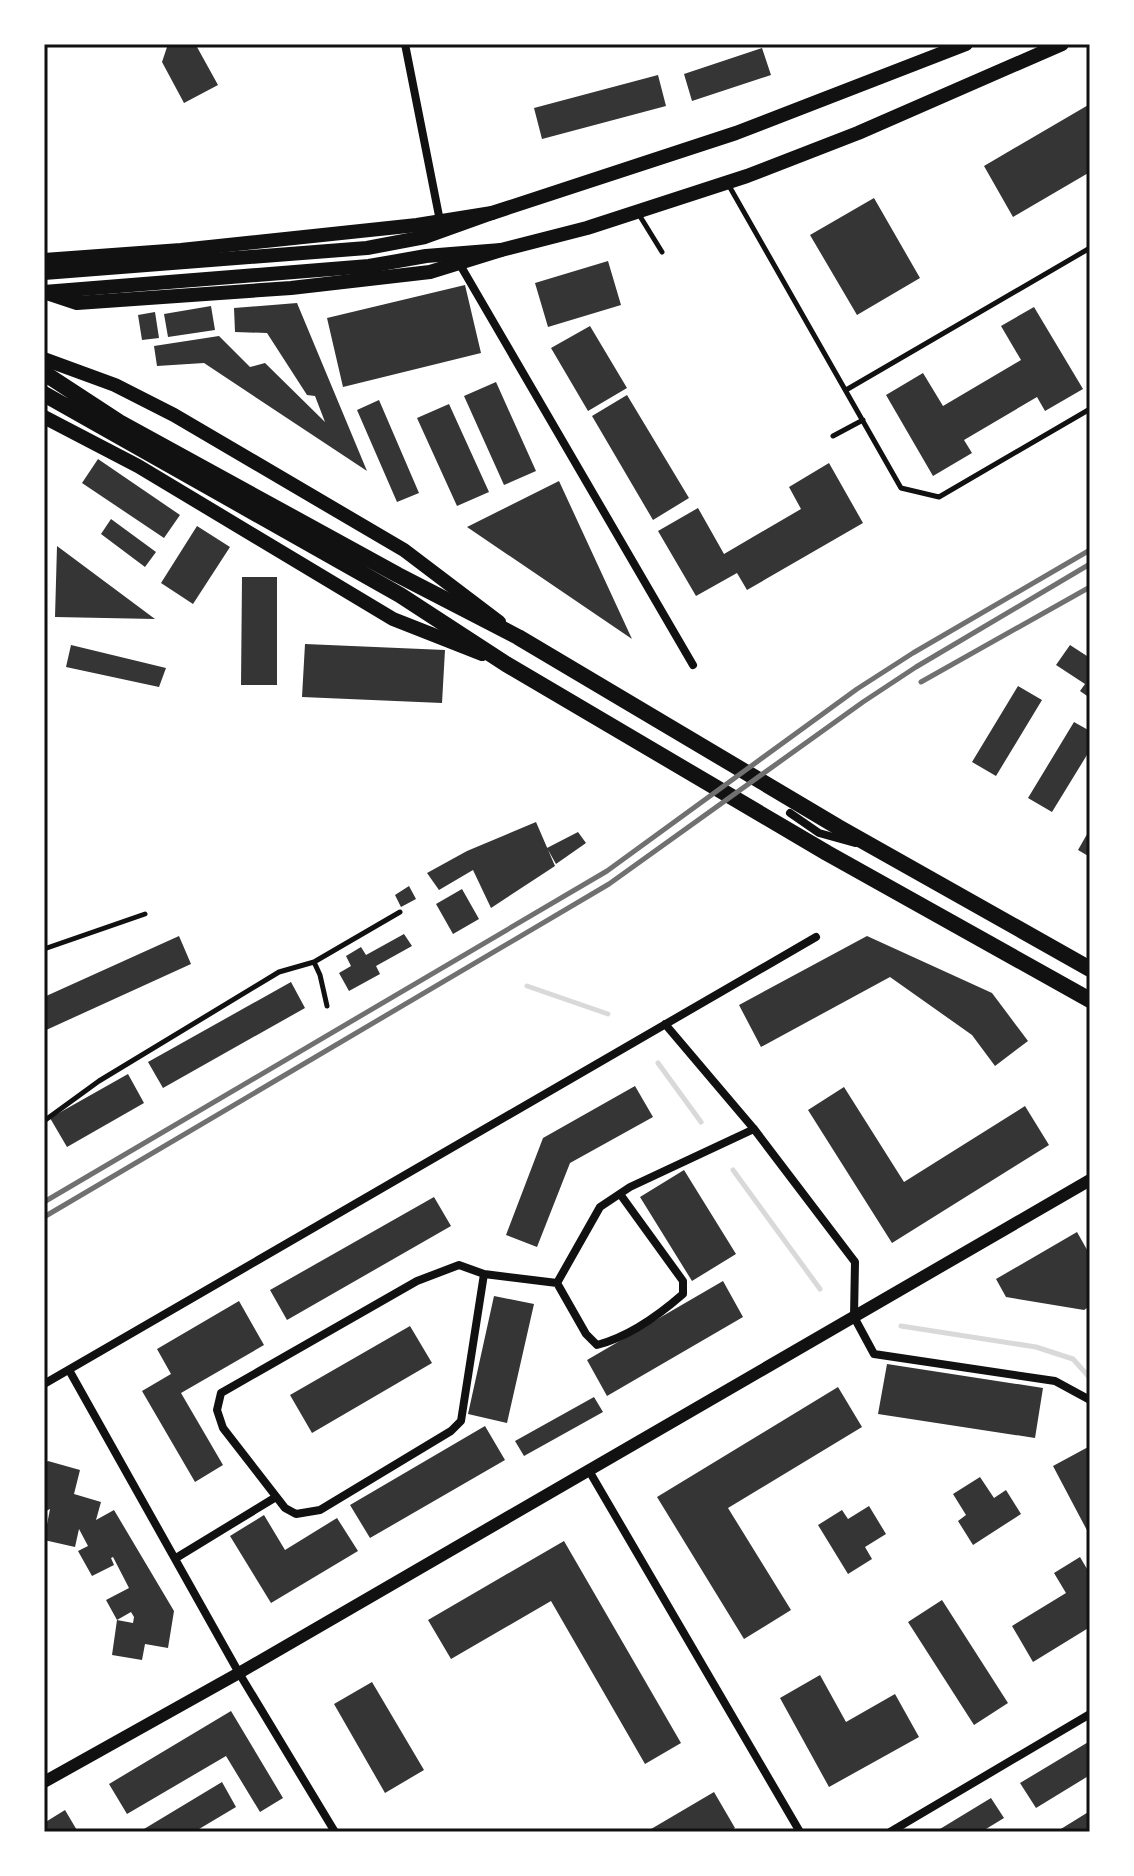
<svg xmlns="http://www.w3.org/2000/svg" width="1134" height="1876" font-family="'IBM Plex Serif',serif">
  <rect width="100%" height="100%" fill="#fff"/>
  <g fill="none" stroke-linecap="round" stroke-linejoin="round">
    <path stroke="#d9d9d9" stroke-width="5" d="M527 986 608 1014
      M658 1063 701 1122
      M733 1170 820 1289
      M901 1326 1036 1347 1073 1359 1090 1378"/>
  </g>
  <path fill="#353535" d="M168 44H204L197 47 218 85 184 103 162 62Z
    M762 48 771 75 692 101 684 74Z
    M658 75 666 106 542 139 534 108Z
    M1090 104V172L1013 217 984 166Z
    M874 198 920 278 857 315 810 235Z
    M608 261 621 305 548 327 535 283Z
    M465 285 481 353 343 387 327 318Z
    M297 303 367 471 204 363 157 366 154 346 219 336 250 367 265 363 325 422 315 396 307 395 267 333 235 332 234 308Z
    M211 306 215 330 168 337 164 314Z
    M1034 307 1083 389 1045 411 1037 397 964 440 972 453 933 476 886 395 923 373 943 406 1021 360 1001 326Z
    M155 312 159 338 142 340 138 315Z
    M590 326 627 388 588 411 551 348Z
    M496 382 536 471 504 485 464 396Z
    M627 395 689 498 653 520 592 416Z
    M379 400 419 493 397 502 357 410Z
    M449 404 489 492 457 506 417 418Z
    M98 459 180 515 164 538 82 483Z
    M829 463 863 523 747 590 737 573 696 596 658 531 698 508 724 554 801 509 789 487Z
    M559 481 632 639 467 527Z
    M111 519 156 552 145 567 101 534Z
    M197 526 230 547 193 604 161 583Z
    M57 546 155 619 55 617Z
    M242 577H277V685H241Z
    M305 644 445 650 442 703 302 697Z
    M71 645 166 668 159 687 66 667Z
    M1070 645 1090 658V698L1080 691 1085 684 1056 665Z
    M1018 686 1042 700 996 776 972 762Z
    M1074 722 1090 731V750L1052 812 1028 798Z
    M536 822 555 866 491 908 473 870 439 890 427 873 467 851Z
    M1090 829V857L1078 850Z
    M578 832 586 843 556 864 547 848Z
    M409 886 416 899 401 907 395 895Z
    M462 889 479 919 453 934 436 904Z
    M404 934 412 946 376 966 380 974 349 991 339 973 351 966 346 956 361 947 366 955Z
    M179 936 191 964 44 1031V997Z
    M867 936 992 993 1028 1041 995 1066 972 1035 890 977 761 1047 739 1005Z
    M291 982 305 1008 163 1088 148 1062Z
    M128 1074 144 1103 67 1147 50 1118Z
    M635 1086 653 1117 570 1163 537 1247 506 1235 543 1138Z
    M844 1087 904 1182 1025 1106 1049 1145 892 1243 808 1110Z
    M684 1170 736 1254 692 1281 640 1197Z
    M434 1197 451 1226 287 1320 270 1290Z
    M1077 1232 1090 1255V1306L1084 1310 1006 1297 996 1279Z
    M723 1281 743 1317 607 1396 587 1360Z
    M494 1296 534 1304 507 1423 468 1414Z
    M239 1301 264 1345 181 1393 223 1465 195 1482 142 1391 171 1374 157 1349Z
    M410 1326 432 1363 312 1433 290 1395Z
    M887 1364 1043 1388 1035 1438 878 1414Z
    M838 1387 862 1427 728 1508 791 1610 744 1639 657 1497Z
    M594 1397 603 1412 524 1456 515 1441Z
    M485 1426 505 1460 370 1538 350 1505Z
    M1090 1446V1536L1053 1466Z
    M48 1461 80 1470 74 1494 101 1502 96 1520 114 1510 174 1611 168 1648 145 1644 142 1660 112 1655 117 1620 133 1623 134 1617 131 1612 117 1620 106 1600 129 1588 113 1557 111 1558 114 1565 92 1576 78 1551 88 1546 79 1529 75 1547 44 1540 50 1509 44 1512V1464Z
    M980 1477 994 1498 1006 1490 1021 1514 973 1545 958 1521 966 1515 953 1494Z
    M869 1506 886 1534 865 1547 872 1559 848 1574 818 1525 842 1510 848 1519Z
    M264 1515 285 1550 337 1518 358 1551 271 1603 230 1536Z
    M564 1541 681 1743 645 1764 551 1601 451 1659 428 1620Z
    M1080 1557 1090 1574V1627L1033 1662 1012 1626 1066 1593 1054 1573Z
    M942 1600 1008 1703 974 1725 908 1622Z
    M820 1675 846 1722 895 1694 919 1737 829 1787 780 1698Z
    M372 1682 424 1770 385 1793 334 1704Z
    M231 1711 283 1798 260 1812 226 1756 127 1814 109 1784Z
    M1090 1741V1775L1036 1808 1020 1783Z
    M222 1782 236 1807 194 1832H139Z
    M714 1792 735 1828 728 1832H646Z
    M991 1798 1004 1818 981 1832H935Z
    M65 1810 78 1832H44V1823Z
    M1090 1811V1832H1056Z"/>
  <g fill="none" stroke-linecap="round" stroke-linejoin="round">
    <path stroke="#111" stroke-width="5" d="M728 184 901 488 939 497 1090 409
      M638 213 662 252
      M846 390 1090 248
      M833 436 863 420
      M44 949 145 914
      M314 962 320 975 327 1006
      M44 1121 99 1081 279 972 314 962 400 912"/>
    <path stroke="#111" stroke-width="8" d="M405 44 440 221
      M459 263 693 665
      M790 813 819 833 855 843
      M665 1024 754 1129 855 1262 854 1317 874 1354 1055 1381 1090 1400
      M484 1274 461 1421 451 1431 320 1510 296 1514 285 1508 223 1428 217 1410 221 1393 417 1281 459 1265 484 1274 557 1283 600 1207 630 1187 754 1129
      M557 1283 586 1334 597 1345C628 1337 659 1315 683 1294V1281L620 1194
      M69 1370 239 1673 335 1832
      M44 1384 816 937
      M588 1469 800 1832
      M176 1558 276 1497
      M890 1832 1090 1714"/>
    <path stroke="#111" stroke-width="12" d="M44 1782 239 1673 1090 1180"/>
    <path stroke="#111" stroke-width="14" d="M44 260 181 250 417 225 492 213 736 133 966 44
      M44 292 77 303 291 288 430 272 501 250 587 228 747 176 858 133 1062 44"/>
    <path stroke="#111" stroke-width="14" d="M44 273 367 248 425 237 492 213
      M44 292 369 266 426 256 501 250
      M44 359 115 385 174 415 404 550 499 622
      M44 417 138 466 393 619 482 654"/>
    <path stroke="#111" stroke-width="16" d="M44 373 119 422 398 575 518 637 838 827 1090 969
      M44 394 400 595 506 664 827 853 1090 1000"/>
    <path stroke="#707070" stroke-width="5" d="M921 682 1090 587
      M44 1202 607 871 857 689 913 653 1090 550
      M44 1217 609 884 863 702 916 667 1090 564"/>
  </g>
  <rect width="1134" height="1876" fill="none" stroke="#ffffff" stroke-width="92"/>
  <rect x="46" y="46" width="1042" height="1784" fill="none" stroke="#111" stroke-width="3"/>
</svg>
